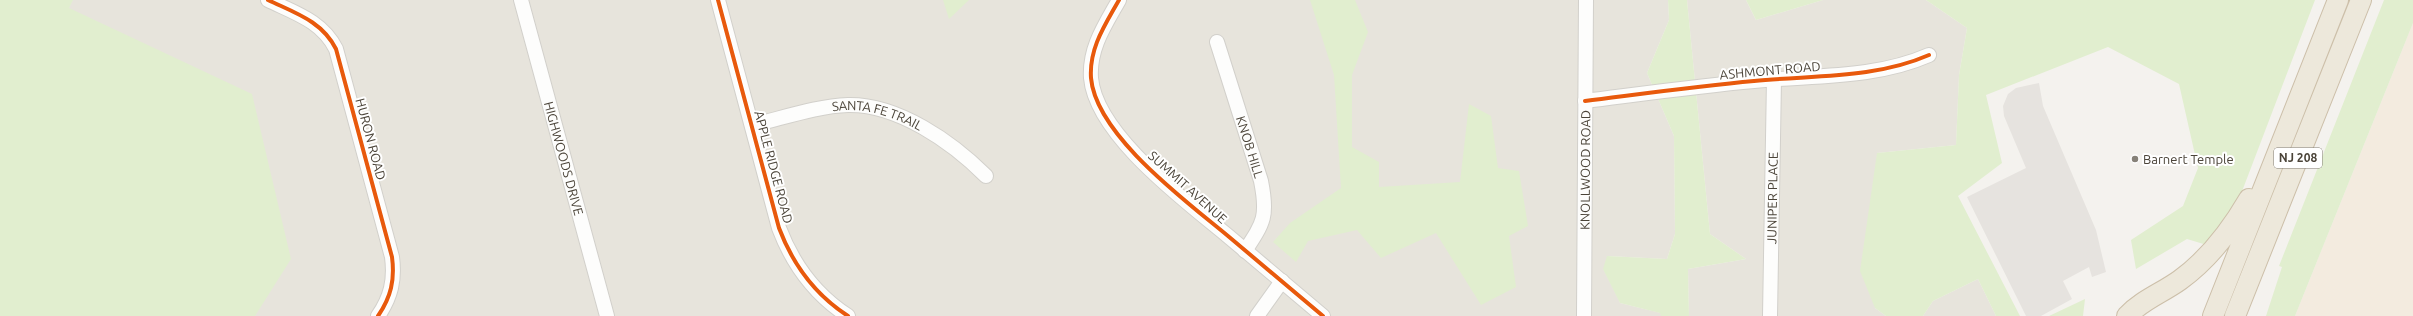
<svg xmlns="http://www.w3.org/2000/svg" width="2413" height="316" font-family="Ubuntu,sans-serif">
  <rect width="100%" height="100%" fill="#f4f2ee"/>
  <path fill="#e7e4dc" d="M0 0H1668L1669 20 1647 73 1674 136 1675 234 1667 259 1608 256 1620 303 1661 313V316H0Z
    M1687 0H1746L1756 20 1823 0H1926L1967 28 1959 75 1956 145 1877 153 1875 308 1886 316H1689L1688 269 1746 259 1710 234Z
    M1978 279 1996 316H1923L1933 301Z"/>
  <path fill="#f3ebdf" d="M2413 23V316H2295Z"/>
  <path fill="#e1eecf" d="M0 0H73L69 8 252 94 291 259 255 316H0Z
    M943 0H969L949 19Z
    M1310 0H1355L1368 32 1352 75V147L1379 162V187L1460 182 1469 104 1491 116 1498 168 1519 171 1528 226 1509 236 1516 287 1481 305 1436 233 1381 258 1357 230 1308 241 1296 262 1273 242 1290 223 1341 188 1334 75Z
    M1668 0H1687L1710 234 1746 259 1688 269 1689 316H1661L1660 313 1620 303 1603 269 1607 256 1667 259 1675 234 1674 136 1647 73 1669 20Z
    M1746 0H1823L1756 20Z
    M1926 0H2315L2220 249 2187 239 2136 269 2131 240 2183 206 2198 168 2179 84 2108 47 1986 95 2002 163 1958 196 2020 316H1996L1978 279 1933 301 1923 316H1886L1875 308 1860 271 1877 153 1956 145 1959 75 1967 28Z
    M2384 0H2413V23L2295 316H2266L2282 267 2279 266Z
    M2085 299 2083 316H2049Z"/>
  <path fill="#e6e3df" d="M2039 83 2043 106 2096 230 2106 272 2092 277 2089 267 2063 281 2072 299 2041 316H2026L1967 197 2026 168 2004 116 2003 106 2008 94 2016 88Z"/>
  <g fill="none" stroke-linecap="round" stroke-linejoin="round">
    <defs>
      <g id="minor">
        <path d="M268 0C295 13 322 21 336 49L392 257C395 280 391 297 378 316"/>
        <path id="s1" d="M521 0 607 316"/>
        <path d="M718 0 779 228C793 265 814 294 848 316"/>
        <path d="M1119 0C1105 25 1089 48 1091 78 1096 135 1186 201 1228 236 1259 262 1291 289 1323 316"/>
        <path id="s2" d="M1217 42 1261 181C1268 216 1264 222 1245 251"/>
        <path d="M1585 101C1641 94 1698 86 1754 81 1813 75 1874 79 1929 55"/>
        <path id="s3" d="M753 125C783 118 817 106 848 105 898 104 952 142 986 176"/>
        <path d="M1257 316 1282 281"/>
        <path id="s4" d="M1584 316 1586 0"/>
        <path id="s5" d="M1770 316 1774 79"/>
      </g>
      <path id="highway" d="M2127 316C2142 300 2162 293 2180 280 2209 259 2231 230 2249 199
        M2213 316 2338 0
        M2235 316 2361 0"/>
    </defs>
    <use href="#minor" stroke="#d2d0cb" stroke-width="16"/>
    <use href="#highway" stroke="#ccbfa9" stroke-width="22"/>
    <use href="#minor" stroke="#fdfdfc" stroke-width="14"/>
    <use href="#highway" stroke="#ede8db" stroke-width="20"/>
    <defs>
      <path id="cycleway" d="M268 0C295 13 322 21 336 49L392 257C395 280 391 297 378 316
        M718 0 779 228C793 265 814 294 848 316
        M1119 0C1105 25 1089 48 1091 78 1096 135 1186 201 1228 236 1259 262 1291 289 1323 316
        M1585 101C1641 94 1698 86 1754 81 1813 75 1874 79 1929 55"/>
    </defs>
    <use href="#cycleway" stroke="#fff" stroke-width="6"/>
    <use href="#cycleway" stroke="#e8590c" stroke-width="4"/>
  </g>
  <circle fill="#868178" stroke="#fff" stroke-width="1.5" cx="2135" cy="159" r="4"/>
  <g text-anchor="middle" stroke-width="4" stroke-linejoin="round" paint-order="stroke">
    <rect fill="#fff" stroke="#817c74" stroke-width="1" x="2274" y="148" width="48" height="20" rx="3"/>
    <g font-size="12" font-weight="bold" fill="#4b4439">
      <text x="2298" y="162">NJ 208</text>
    </g>
    <g font-size="13" fill="#4b4439" stroke="#fff">
      <text transform="translate(1770 70) rotate(-5)" y="5">ASHMONT ROAD</text>
      <text dy="5" stroke="none"><textPath href="#s3" startOffset="128">SANTA FE TRAIL</textPath></text>
      <text transform="translate(371 139) rotate(75)" y="5">HURON ROAD</text>
      <text dy="5" stroke="none"><textPath href="#s2" startOffset="110">KNOB HILL</textPath></text>
      <text dy="5" stroke="none"><textPath href="#s1" startOffset="164">HIGHWOODS DRIVE</textPath></text>
      <text transform="translate(774 167) rotate(75)" y="5">APPLE RIDGE ROAD</text>
      <text dy="5" stroke="none"><textPath href="#s4" startOffset="146">KNOLLWOOD ROAD</textPath></text>
      <text transform="translate(1188 187) rotate(42)" y="5">SUMMIT AVENUE</text>
      <text dy="5" stroke="none"><textPath href="#s5" startOffset="118">JUNIPER PLACE</textPath></text>
    </g>
    <g font-size="13" fill="#4b4439" stroke="#fff" text-anchor="start">
      <text x="2143" y="164">Barnert Temple</text>
    </g>
  </g>
</svg>
